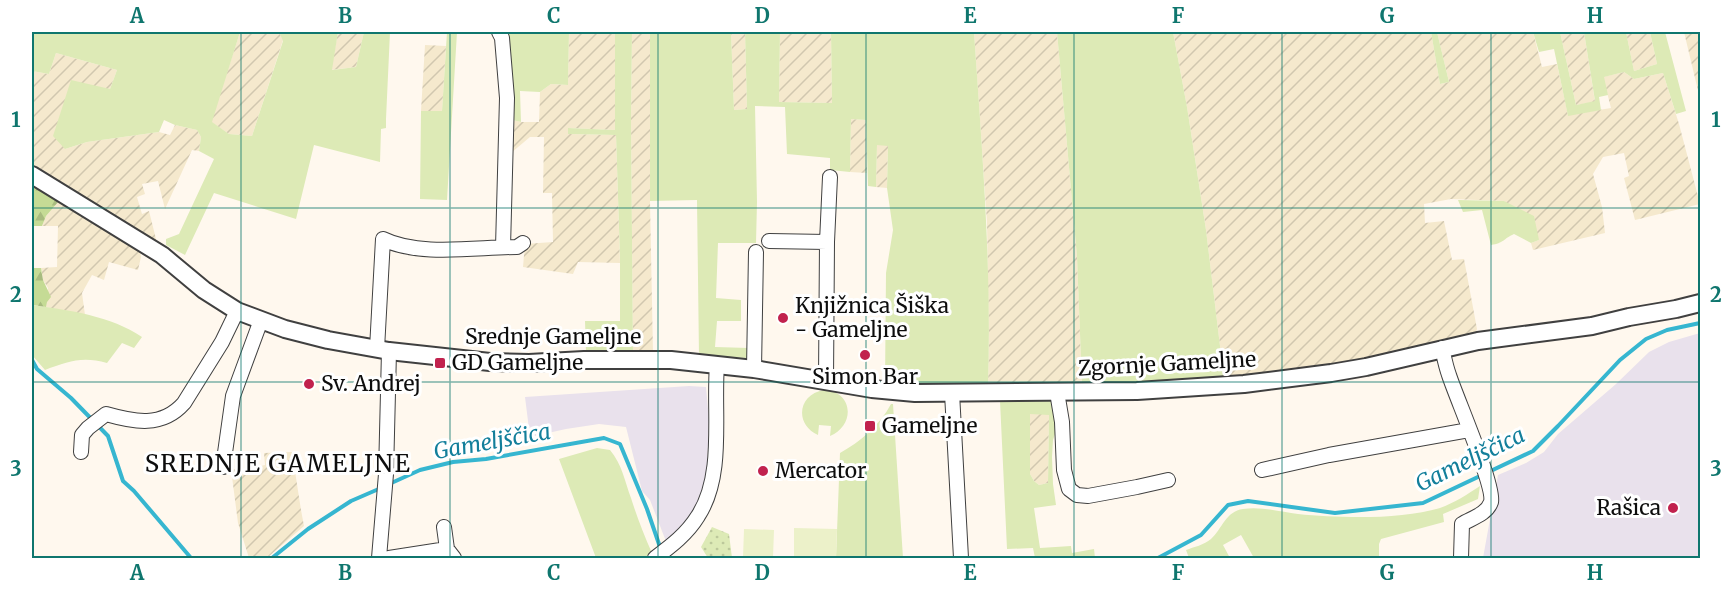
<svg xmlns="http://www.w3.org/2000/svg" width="1732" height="590" font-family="Merriweather,serif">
  <defs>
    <pattern id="farmland-furrows" width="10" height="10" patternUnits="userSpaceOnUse" patternTransform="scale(1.5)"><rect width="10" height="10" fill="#f5e9cd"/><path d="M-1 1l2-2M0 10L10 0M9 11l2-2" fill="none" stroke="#d1c7af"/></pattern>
    <pattern id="forest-firs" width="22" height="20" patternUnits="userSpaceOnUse" patternTransform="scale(1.5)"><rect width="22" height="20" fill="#c5db95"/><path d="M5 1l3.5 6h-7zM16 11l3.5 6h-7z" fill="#a8bb7f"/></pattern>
    <pattern id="park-dots" width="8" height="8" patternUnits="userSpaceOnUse" patternTransform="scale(1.5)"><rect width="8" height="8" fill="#ddeab6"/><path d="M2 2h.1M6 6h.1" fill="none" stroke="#bcc89b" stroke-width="1.8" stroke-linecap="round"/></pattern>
  </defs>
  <rect width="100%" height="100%" fill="#fff8ee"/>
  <path fill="#e9e1ec" d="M1700 333V558H1483L1498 475 1526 463 1544 452 1558 434 1616 384 1649 352 1669 342Z
    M689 386 706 387 709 420 707 468 702 494 695 513 667 544 650 500 642 491 626 427 599 424 566 429 530 437 525 397Z"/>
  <path fill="url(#farmland-furrows)" d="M240 32H279L283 40 252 136 229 134 211 122Z
    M338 32H364L356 67 331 70Z
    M569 32H615V130L568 128V134L616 135 620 263 578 262 573 274 523 267 525 244 553 242 552 193H543L544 137H530L511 153 508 119 521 122H539L540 92 551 84 568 85Z
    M632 32H650V201L653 353H633L631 121Z
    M731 32H745L747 109 734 110Z
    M780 32H831L832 103 779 102Z
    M974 32H1057L1077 257 1082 385 988 386 989 342 987 223Z
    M1173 32H1431L1440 84 1449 82 1437 32H1533L1542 67 1557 64 1568 115 1611 108 1603 77 1624 72 1634 79 1663 73 1679 124 1700 204 1635 220 1624 178 1629 176 1624 153 1603 157 1593 174 1602 207 1605 233 1533 250 1531 243 1539 240 1504 201 1451 199 1424 204 1425 223 1444 221 1452 260 1464 259 1477 329 1475 335 1373 361 1224 379 1206 230 1187 107Z
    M1560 32H1584L1595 102 1576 105Z
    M1626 32H1650L1657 64 1634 71Z
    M1684 32H1700V99Z
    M425 45 446 46 442 111H421Z
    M56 53 117 70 110 89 65 149 87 142 159 132 170 135 175 125 197 130 201 137 199 151 192 150 165 209 158 181 142 184 145 194 137 197 142 214 149 211 157 243 127 227 32 166V71L49 74Z
    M851 119 866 120 867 173 850 172Z
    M877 145H888L887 188 876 187Z
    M59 201 140 250 141 257 138 270 109 262 104 280 92 275 82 293 85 315 46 307 48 288 43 280 41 268 57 267 58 226H42L46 216Z
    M1029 414H1049L1048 483 1039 485 1034 481 1030 474Z
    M292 452 301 510 304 526 267 558H249L238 523 231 469H248L265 465 264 453Z"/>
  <path fill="#ddeab6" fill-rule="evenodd" d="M32 32H240L212 122 229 134 252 136 283 41 279 32H338L332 70 356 67 364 32H390L386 119V128L381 129 380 162 314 145 296 219 214 193 185 255 166 245V239L179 234 214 159 199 151 201 137 197 130 175 125 164 120 159 132 87 142 65 149 53 136 71 80 110 89 117 70 56 53 49 74 32 71Z
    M447 32H457L447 200 420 199 421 111H442Z
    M507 32H569L568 85 551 84 540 92 520 91 521 122 508 119Z
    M615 32H632L631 121 633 353 586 352 585 321H620V258L616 135 568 134V128L615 130Z
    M650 32H731L734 110 747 109 745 32H780L779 102 832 103 831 32H974C982 150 992 268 988 386L885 384 886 273 893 230 887 188 888 146 877 145 876 187 868 186 866 120 851 119 850 172 830 170V158L787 154 785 107 755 106 757 202 756 243H718L716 298 741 300V321H717L715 347 749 348 748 358 699 356 697 200 650 201Z
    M1057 32H1173L1187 107 1206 230 1224 379 1082 385 1077 257Z
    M1431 32H1437L1449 82 1440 84Z
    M1533 32H1560L1576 105 1595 101 1584 32H1626L1634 71 1657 64 1650 32H1665L1686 111 1676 114 1663 73 1634 79 1624 72 1604 77 1608 95 1599 97 1601 110 1568 116 1554 49 1539 52Z
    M1458 200 1504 201 1534 216 1539 240 1531 243 1514 234C1503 239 1504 243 1491 245L1482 210 1463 212Z
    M32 305C69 310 111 316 142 337L134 348 122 343 107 363C83 356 68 361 45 370L32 355Z
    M824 390C853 391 856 425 830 436L831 426 819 425 818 435C794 424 798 394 824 390Z
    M1048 400 1053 402 1057 428 1053 440 1052 457 1053 484 1056 505 1034 508 1040 548 1071 546 1072 553 1094 549 1095 558H1035L1033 548 1007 549 1000 401ZM1030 414 1049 415 1048 483 1039 485 1034 481 1030 474Z
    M891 404H893L903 558H836L840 453C860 442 880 425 891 404Z
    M597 448 610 450C622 464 625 482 631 498 637 517 644 535 652 553L644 558H596L559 459Z
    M1480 486 1478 499 1443 514 1444 522 1381 539 1379 544V558H1254L1241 535 1223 545 1230 558H1189L1186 550C1194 547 1204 545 1211 539 1222 529 1226 511 1243 509 1261 506 1280 512 1298 514 1339 518 1400 520 1440 508 1454 503 1468 494 1480 486Z"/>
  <path fill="url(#forest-firs)" d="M32 183 59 201 46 216 42 226H32Z
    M32 268H41L43 280 51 297 47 302 46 307 33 305 32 307Z"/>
  <path fill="url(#park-dots)" d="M712 527 729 534 732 558H708L701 547Z"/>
  <path fill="#ecf1c9" d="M794 528 837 529 836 558H794Z
    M744 529 774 530 773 558H743Z"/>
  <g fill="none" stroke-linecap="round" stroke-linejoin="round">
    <path stroke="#36b6d0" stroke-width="4" d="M32 360 37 369 71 398 108 436 123 481 134 491 191 558
      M387 485 420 470 453 462 486 459 604 438 620 444 647 509 661 550
      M272 558 308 529 351 501 381 488
      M1158 558 1201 535 1228 505 1248 501 1335 513 1423 503 1533 451 1558 426 1620 360 1646 339 1667 330 1700 323"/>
    <defs>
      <path id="minor" d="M499 32 502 38 507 98 503 247
        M769 241 827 242
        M1442 348C1444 357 1446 367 1449 375 1456 397 1495 486 1491 502 1487 514 1472 518 1462 524L1461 558
        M377 349 383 239C419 257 477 247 517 247L523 243
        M754 369 756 252
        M826 381 827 242 830 177
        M1057 392 1062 422 1064 470 1069 489 1077 495 1088 496 1137 487 1168 480
        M952 393 961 558
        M81 452 82 435 88 428 106 414C134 422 162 428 184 403L222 342 237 311
        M223 467 233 396 261 320
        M1262 470 1329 455 1469 430
        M444 527 447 549 454 558
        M379 558 386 474 389 351
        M389 558 447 549
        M655 558C671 546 687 534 698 516 725 475 713 412 717 365"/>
      <path id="tertiary" d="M32 175 162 255 204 290 237 311 285 329 328 340 389 351 490 362 529 363 584 360H671L754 369 872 389 915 393 1137 391 1244 384 1331 373 1366 367 1478 341 1592 326 1629 317 1676 309 1700 303"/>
    </defs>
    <use href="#minor" stroke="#404040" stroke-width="16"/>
    <use href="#tertiary" stroke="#404040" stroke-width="20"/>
    <use href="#minor" stroke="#fff" stroke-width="14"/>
    <use href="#tertiary" stroke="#fff" stroke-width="16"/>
  </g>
  <path fill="none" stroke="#0f766e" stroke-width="1.5" stroke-opacity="0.55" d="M241 32V558M450 32V558M658 32V558M866 32V558M1074 32V558M1282 32V558M1491 32V558M32 208H1700M32 382H1700"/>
  <g fill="#c1224e" stroke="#fff" stroke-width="2">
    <circle cx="783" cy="318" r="6"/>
    <circle cx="865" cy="355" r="6"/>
    <rect x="434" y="357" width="12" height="12" rx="3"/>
    <circle cx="309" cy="384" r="6"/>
    <rect x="864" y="420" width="12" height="12" rx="3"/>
    <circle cx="763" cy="471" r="6"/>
    <circle cx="1673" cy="508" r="6"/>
  </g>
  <g text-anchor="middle" stroke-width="6" stroke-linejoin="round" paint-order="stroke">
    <g font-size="21" fill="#0d0d0d" stroke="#fff" text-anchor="start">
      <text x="795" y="313">Knjižnica Šiška<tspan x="795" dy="24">- Gameljne</tspan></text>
      <text x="452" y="370">GD Gameljne</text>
      <text x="865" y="384" text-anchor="middle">Simon Bar</text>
      <text x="321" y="391">Sv. Andrej</text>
      <text x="882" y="433">Gameljne</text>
      <text x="775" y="478">Mercator</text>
      <text x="1661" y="515" text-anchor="end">Rašica</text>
    </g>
    <g font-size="21" fill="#0d0d0d" stroke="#fff">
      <text x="553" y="344">Srednje Gameljne</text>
      <text transform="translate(1167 364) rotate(-3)" y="7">Zgornje Gameljne</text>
    </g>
    <g font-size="22" font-style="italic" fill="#137f9b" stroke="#fff">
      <text transform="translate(492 441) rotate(-10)" y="8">Gameljščica</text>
      <text transform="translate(1470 459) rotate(-26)" y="8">Gameljščica</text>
    </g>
    <g font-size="24" letter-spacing="1.5" fill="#0d0d0d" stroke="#fff">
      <text x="278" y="472">SREDNJE GAMELJNE</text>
    </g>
  </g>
  <rect width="1732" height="590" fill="none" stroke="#ffffff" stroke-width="66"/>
  <rect x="33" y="33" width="1666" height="524" fill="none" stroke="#0f766e" stroke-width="2"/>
  <g font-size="20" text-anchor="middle" font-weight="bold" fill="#0f766e">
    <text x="137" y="23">A</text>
    <text x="345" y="23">B</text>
    <text x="554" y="23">C</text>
    <text x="762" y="23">D</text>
    <text x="970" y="23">E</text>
    <text x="1178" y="23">F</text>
    <text x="1387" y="23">G</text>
    <text x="1595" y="23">H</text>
    <text x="16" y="127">1</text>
    <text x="1716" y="127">1</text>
    <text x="16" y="302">2</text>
    <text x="1716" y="302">2</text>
    <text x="16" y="476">3</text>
    <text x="1716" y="476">3</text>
    <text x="137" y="580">A</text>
    <text x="345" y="580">B</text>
    <text x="554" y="580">C</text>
    <text x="762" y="580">D</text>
    <text x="970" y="580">E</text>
    <text x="1178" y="580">F</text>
    <text x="1387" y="580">G</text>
    <text x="1595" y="580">H</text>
  </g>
</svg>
